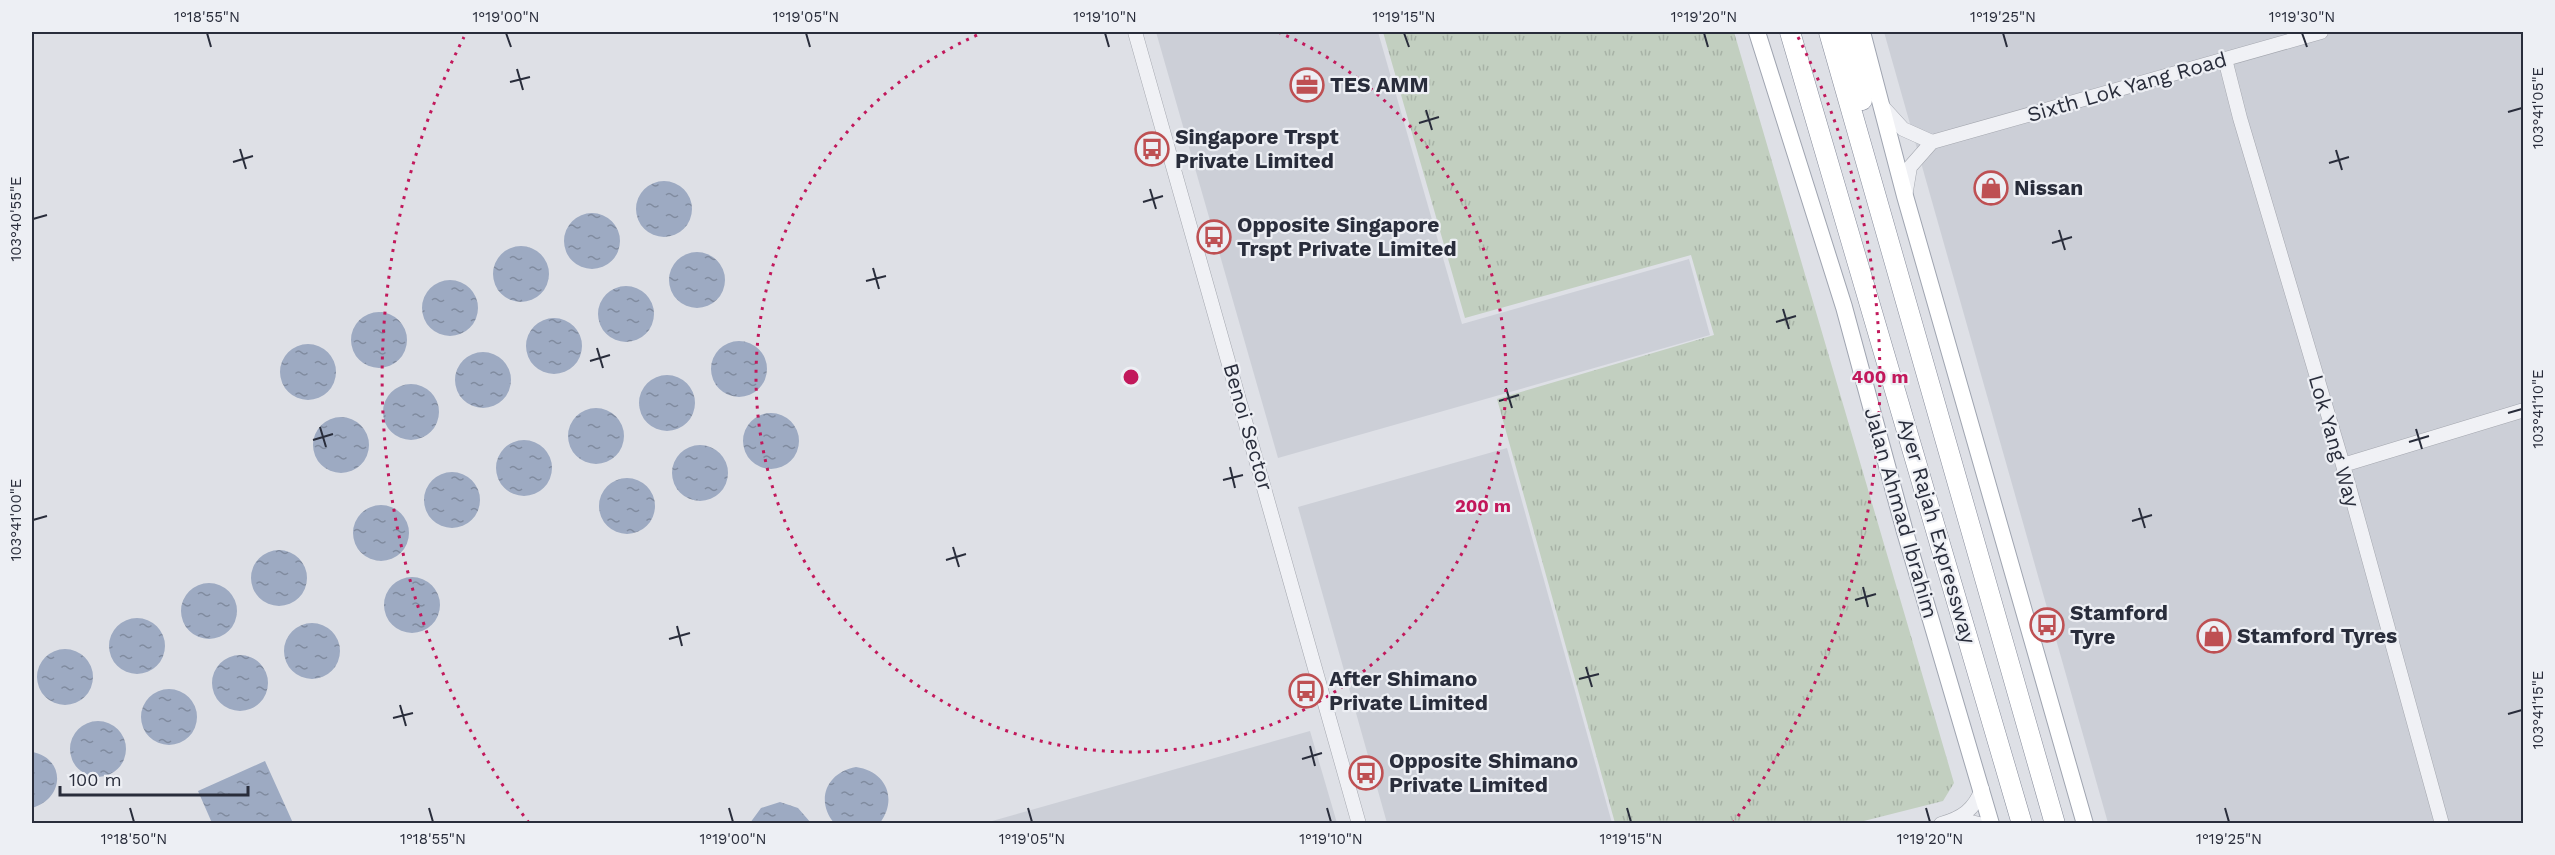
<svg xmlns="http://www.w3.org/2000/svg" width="2555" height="855" font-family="'Work Sans',sans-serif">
  <defs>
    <pattern id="grass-tufts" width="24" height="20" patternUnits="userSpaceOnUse" patternTransform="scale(1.5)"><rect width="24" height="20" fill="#c2cfc0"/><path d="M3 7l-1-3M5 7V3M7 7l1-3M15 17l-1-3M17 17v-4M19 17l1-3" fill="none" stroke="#a7b2a6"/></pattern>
    <pattern id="water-ripples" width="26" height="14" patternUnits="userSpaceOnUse" patternTransform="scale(1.5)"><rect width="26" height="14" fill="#9daac2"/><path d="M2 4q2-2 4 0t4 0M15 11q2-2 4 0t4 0" fill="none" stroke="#808b9f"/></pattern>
  </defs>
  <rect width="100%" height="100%" fill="#dee0e6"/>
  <path fill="#cccfd7" d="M1156 32H1378L1462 324 1689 259 1710 335 1278 458Z
    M1884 32H2523V823H2108Z
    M1507 448 1612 823H1387L1298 507Z
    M1310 731 1337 823H985Z"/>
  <path fill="url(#grass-tufts)" d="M1383 32H1734L1954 783 1943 801 1856 823H1615L1497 399 1714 335 1691 255 1465 318Z"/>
  <path fill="url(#water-ripples)" d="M636 209a28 28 0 1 1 56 0a28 28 0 1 1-56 0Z
    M564 241a28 28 0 1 1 56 0a28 28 0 1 1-56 0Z
    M493 274a28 28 0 1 1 56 0a28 28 0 1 1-56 0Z
    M669 280a28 28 0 1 1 56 0a28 28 0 1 1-56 0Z
    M422 308a28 28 0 1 1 56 0a28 28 0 1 1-56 0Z
    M598 314a28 28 0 1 1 56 0a28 28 0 1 1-56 0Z
    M351 340a28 28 0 1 1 56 0a28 28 0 1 1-56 0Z
    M526 346a28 28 0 1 1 56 0a28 28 0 1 1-56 0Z
    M711 369a28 28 0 1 1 56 0a28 28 0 1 1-56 0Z
    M280 372a28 28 0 1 1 56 0a28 28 0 1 1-56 0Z
    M455 380a28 28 0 1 1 56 0a28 28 0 1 1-56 0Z
    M639 403a28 28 0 1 1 56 0a28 28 0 1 1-56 0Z
    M383 412a28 28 0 1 1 56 0a28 28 0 1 1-56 0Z
    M568 436a28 28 0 1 1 56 0a28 28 0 1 1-56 0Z
    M743 441a28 28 0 1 1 56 0a28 28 0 1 1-56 0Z
    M313 445a28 28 0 1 1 56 0a28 28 0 1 1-56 0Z
    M496 468a28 28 0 1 1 56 0a28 28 0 1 1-56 0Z
    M672 473a28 28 0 1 1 56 0a28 28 0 1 1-56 0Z
    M424 500a28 28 0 1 1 56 0a28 28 0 1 1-56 0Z
    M599 506a28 28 0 1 1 56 0a28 28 0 1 1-56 0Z
    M353 533a28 28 0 1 1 56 0a28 28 0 1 1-56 0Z
    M251 578a28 28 0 1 1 56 0a28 28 0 1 1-56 0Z
    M384 605a28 28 0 1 1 56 0a28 28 0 1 1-56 0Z
    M181 611a28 28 0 1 1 56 0a28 28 0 1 1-56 0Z
    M109 646a28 28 0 1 1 56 0a28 28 0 1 1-56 0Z
    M284 651a28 28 0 1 1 56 0a28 28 0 1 1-56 0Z
    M37 677a28 28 0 1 1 56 0a28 28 0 1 1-56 0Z
    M212 683a28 28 0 1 1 56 0a28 28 0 1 1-56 0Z
    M141 717a28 28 0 1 1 56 0a28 28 0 1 1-56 0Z
    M70 749a28 28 0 1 1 56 0a28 28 0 1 1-56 0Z
    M32 752C66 758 65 799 32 808Z
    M265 761 293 823H212L198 791Z
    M856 767C886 771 898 799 880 823H834C815 800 827 772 856 767Z
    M780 802 798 808 811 823H750L761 808Z"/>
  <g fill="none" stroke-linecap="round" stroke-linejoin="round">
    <defs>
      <path id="minor" d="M1135 32 1359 824
        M2225 59 2240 118 2343 465 2442 824
        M1883 107 1903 129 1932 142
        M1906 191 1910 167 1932 142 2321 32
        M2343 465 2524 410
        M1959 819 1979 824
        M1941 824C1962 818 1974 810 1982 789"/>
      <path id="major" d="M1757 32 1844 307 1905 532 1991 824
        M1862 32 1905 196 2085 824"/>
      <path id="highway" d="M1790 32 2022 824
        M1829 32 2055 824
        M1845 32 1862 100"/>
    </defs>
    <use href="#minor" stroke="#a4a7af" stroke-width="15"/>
    <use href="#major" stroke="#9fa4b0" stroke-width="18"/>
    <use href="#highway" stroke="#878c9b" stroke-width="21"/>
    <use href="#minor" stroke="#f0f1f5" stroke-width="14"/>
    <use href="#major" stroke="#fff" stroke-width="16"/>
    <use href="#highway" stroke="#fff" stroke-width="20"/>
  </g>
  <path fill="none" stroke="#292d3b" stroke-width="2" d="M207 33 211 47M506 33 511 47M806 33 810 47M1105 33 1109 47M1404 33 1409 47M1704 33 1708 47M2003 33 2007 47M2302 33 2307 47M517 69 523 90M510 82 530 77M1426 110 1432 130M2508 112 2522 108M1419 123 1439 117M240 149 246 169M2336 150 2342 170M233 162 253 156M2329 163 2349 157M1150 189 1156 209M1143 202 1163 196M33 219 47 215M2059 230 2065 250M2052 243 2072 237M873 268 879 289M866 281 886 276M1783 309 1789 329M1776 322 1796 316M597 348 603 368M590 361 610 355M1506 388 1512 408M1499 401 1519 395M2508 413 2522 409M320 427 326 447M2416 429 2422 449M313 440 333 434M2409 442 2429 436M1230 467 1235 488M1223 480 1243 475M2139 508 2145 528M33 520 47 516M2132 521 2152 515M953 547 959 567M946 560 966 554M1863 587 1868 607M1855 600 1876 594M677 626 682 646M669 639 690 633M1586 667 1592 687M1579 679 1599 674M400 705 406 726M2508 714 2522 710M393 718 413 713M1310 746 1315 766M1302 759 1322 753M130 808 134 822M429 808 433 822M729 808 733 822M1028 808 1032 822M1327 808 1331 822M1627 808 1631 822M1926 808 1930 822M2225 808 2229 822"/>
  <g fill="none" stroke="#c2185b" stroke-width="3" stroke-dasharray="3 6">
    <path d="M1278 32A375 375 0 1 1 984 32"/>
    <path d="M529 823A749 749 0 0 1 464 37M1798 37A749 749 0 0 1 1733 823"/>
  </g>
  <defs>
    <symbol id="office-ring" viewBox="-11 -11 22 22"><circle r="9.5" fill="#edeff4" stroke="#be5053" stroke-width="1.5"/><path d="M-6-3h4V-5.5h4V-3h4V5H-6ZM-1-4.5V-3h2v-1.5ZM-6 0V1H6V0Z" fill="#be5053"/></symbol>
    <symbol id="bus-ring" viewBox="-11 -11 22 22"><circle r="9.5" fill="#edeff4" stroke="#be5053" stroke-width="1.5"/><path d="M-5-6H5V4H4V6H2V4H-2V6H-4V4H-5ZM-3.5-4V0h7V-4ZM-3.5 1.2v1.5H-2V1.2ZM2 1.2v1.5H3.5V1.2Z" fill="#be5053"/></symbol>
    <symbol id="shop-ring" viewBox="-11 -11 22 22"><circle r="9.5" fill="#edeff4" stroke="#be5053" stroke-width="1.5"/><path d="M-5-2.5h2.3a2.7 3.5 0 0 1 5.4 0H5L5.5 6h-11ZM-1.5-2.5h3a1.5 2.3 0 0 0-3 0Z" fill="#be5053"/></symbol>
  </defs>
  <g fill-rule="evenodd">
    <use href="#office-ring" x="1288" y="66" width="38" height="38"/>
    <use href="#bus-ring" x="1133" y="130" width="38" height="38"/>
    <use href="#shop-ring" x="1972" y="169" width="38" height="38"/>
    <use href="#bus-ring" x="1195" y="218" width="38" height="38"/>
    <use href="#bus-ring" x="2028" y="606" width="38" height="38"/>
    <use href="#shop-ring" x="2195" y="617" width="38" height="38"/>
    <use href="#bus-ring" x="1287" y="672" width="38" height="38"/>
    <use href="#bus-ring" x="1347" y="754" width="38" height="38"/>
  </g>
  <g text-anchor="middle" stroke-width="4.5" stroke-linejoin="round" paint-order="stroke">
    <g font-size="21" font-weight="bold" fill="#292d3b" stroke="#edeff4" text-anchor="start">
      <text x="1330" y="92">TES AMM</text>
      <text x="1175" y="144">Singapore Trspt<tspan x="1175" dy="24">Private Limited</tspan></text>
      <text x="2014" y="195">Nissan</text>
      <text x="1237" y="232">Opposite Singapore<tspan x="1237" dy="24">Trspt Private Limited</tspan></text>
      <text x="2070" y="620">Stamford<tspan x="2070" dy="24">Tyre</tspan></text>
      <text x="2237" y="643">Stamford Tyres</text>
      <text x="1329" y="686">After Shimano<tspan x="1329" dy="24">Private Limited</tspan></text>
      <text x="1389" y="768">Opposite Shimano<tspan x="1389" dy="24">Private Limited</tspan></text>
    </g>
    <g font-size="21" fill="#292d3b" stroke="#edeff4">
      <text transform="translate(2127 87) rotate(-16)" y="7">Sixth Lok Yang Road</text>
      <text transform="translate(1248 427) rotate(74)" y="7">Benoi Sector</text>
      <text transform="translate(2334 441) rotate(74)" y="7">Lok Yang Way</text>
      <text transform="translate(1901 513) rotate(74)" y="7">Jalan Ahmad Ibrahim</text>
      <text transform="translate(1937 531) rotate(74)" y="7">Ayer Rajah Expressway</text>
    </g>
  </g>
  <circle cx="1131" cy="377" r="9" fill="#c2185b" stroke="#edeff4" stroke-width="3"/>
  <g font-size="18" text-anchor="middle" font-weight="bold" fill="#c2185b" stroke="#edeff4" stroke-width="4.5" stroke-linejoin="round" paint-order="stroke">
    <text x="1880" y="383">400 m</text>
    <text x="1483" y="512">200 m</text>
  </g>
  <rect width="2555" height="855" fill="none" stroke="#edeff4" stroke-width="66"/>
  <path d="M60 786v9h188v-9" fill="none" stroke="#292d3b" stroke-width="3"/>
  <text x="69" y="786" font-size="18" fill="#292d3b" stroke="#edeff4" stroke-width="4.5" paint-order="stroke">100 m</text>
  <rect x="33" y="33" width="2489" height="789" fill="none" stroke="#292d3b" stroke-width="2"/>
  <g font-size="15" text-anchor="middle" fill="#292d3b">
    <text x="207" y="22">1°18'55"N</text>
    <text x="506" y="22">1°19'00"N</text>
    <text x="806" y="22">1°19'05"N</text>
    <text x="1105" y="22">1°19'10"N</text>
    <text x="1404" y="22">1°19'15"N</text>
    <text x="1704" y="22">1°19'20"N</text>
    <text x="2003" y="22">1°19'25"N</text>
    <text x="2302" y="22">1°19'30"N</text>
    <text transform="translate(2538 108) rotate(-90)" y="5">103°41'05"E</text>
    <text transform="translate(16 219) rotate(-90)" y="5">103°40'55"E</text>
    <text transform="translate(2538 409) rotate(-90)" y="5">103°41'10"E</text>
    <text transform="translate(16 520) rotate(-90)" y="5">103°41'00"E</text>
    <text transform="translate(2538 710) rotate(-90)" y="5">103°41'15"E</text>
    <text x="134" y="844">1°18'50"N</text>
    <text x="433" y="844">1°18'55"N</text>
    <text x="733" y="844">1°19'00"N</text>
    <text x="1032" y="844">1°19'05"N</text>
    <text x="1331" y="844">1°19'10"N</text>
    <text x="1631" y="844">1°19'15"N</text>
    <text x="1930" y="844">1°19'20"N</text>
    <text x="2229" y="844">1°19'25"N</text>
  </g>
</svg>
